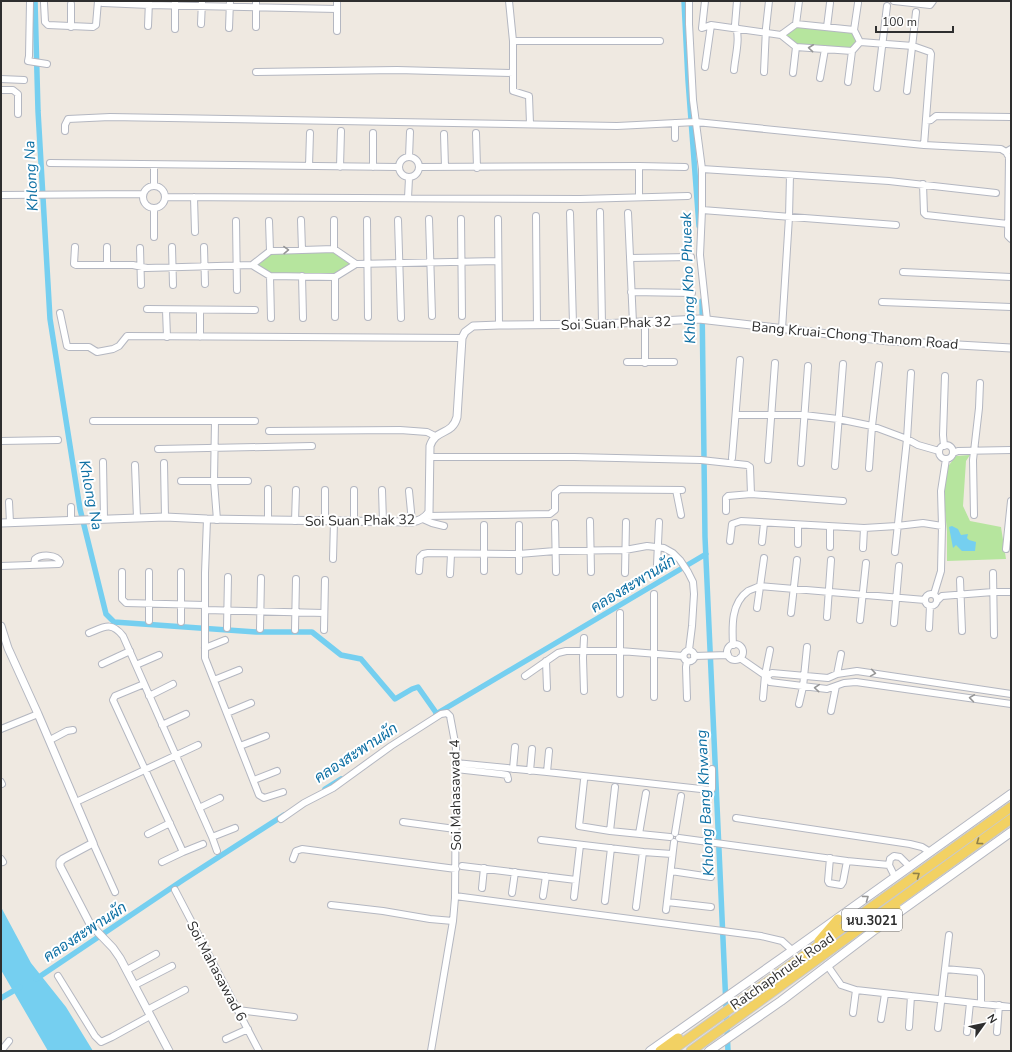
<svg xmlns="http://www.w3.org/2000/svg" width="1012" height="1052" font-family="'Nunito Sans',Sarabun,sans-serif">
  <rect width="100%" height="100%" fill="#efe9e1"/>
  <path fill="#b6e59e" d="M796 24 854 30 860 42 852 51 796 47 781 35Z
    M334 249 356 264 335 277 270 276 252 265 270 251Z
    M970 455 966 461 963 506 970 521 1001 527 1006 559 947 561V531L944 500V479L946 469 956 456Z"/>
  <path fill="#75cff0" d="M952 526 958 529 961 535 968 534 967 538 969 540 976 542 975 551H962L956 545 953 548 949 527Z
    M1 907 31 963 66 1007 93 1051H48L1 970Z"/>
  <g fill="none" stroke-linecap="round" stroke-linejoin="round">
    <path stroke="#75cff0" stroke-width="5.5" d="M35 1 38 111 50 319 80 509 106 614 114 622 256 632H312L341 655 361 659 395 699 412 689 418 687 437 714
      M684 1 688 80 699 226
      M702 301 705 537 728 1051
      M436 714 706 554
      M325 789 341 779
      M36 979 183 880 284 815
      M1 998 20 987"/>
    <defs>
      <path id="minor" d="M98 1 103 3 149 5 337 9
        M175 1V29
        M509 1 513 41V91L529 96 530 124
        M689 1V24L693 100 702 169V210L700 255 707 320
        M705 1 702 28 711 25 781 35 796 47 852 51 860 42
        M894 1 930 5 933 1
        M30 2 29 56 28 61 47 64
        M44 3 45 22 48 25 93 27 96 25 98 1
        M71 4V27
        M201 24 202 1
        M796 24 799 1
        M148 26 149 1
        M256 27V1
        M827 27 830 3
        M229 28 230 1
        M854 30 858 3
        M337 31V1
        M781 35 796 24 854 30 860 42
        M513 41H660
        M860 42 913 46 930 52 931 54 924 145
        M705 67 711 25
        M734 70C735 57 741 37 735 25L737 1
        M256 72 397 70 513 73
        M764 72 766 28 769 1
        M793 73 796 47
        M820 78 825 49
        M1 79 24 80
        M848 82 852 51
        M877 88 887 6
        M1 90H13L18 94V114
        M907 91 916 12
        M926 121 931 120 936 116 1011 117
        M675 123V138
        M65 131V125L68 119 110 117 617 126 696 122 924 145 1001 149 1006 152 1011 149
        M476 133 477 168
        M444 134 445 167
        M1006 152 1009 157 1008 236 1011 239
        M399 167a10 10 0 1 1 20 0a10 10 0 1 1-20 0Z
        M409 157 410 132
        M50 163 398 167
        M154 165V185
        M309 166 310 133
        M639 166V197
        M340 167 341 131
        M373 167V133
        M419 167 639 166 685 167
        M702 169 889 181 996 193
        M923 184 924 213 926 215 1008 224
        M143 197a11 11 0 1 1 22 0a11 11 0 1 1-22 0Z
        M1 195 142 194
        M166 197 580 199 688 196
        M194 197 195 232
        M408 198 409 178
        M702 210 896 225
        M600 212 602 324
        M570 213 573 324
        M628 213 633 323
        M536 216 537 325
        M429 219 432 316
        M461 219 462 316
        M498 219 499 325
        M301 220 302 250
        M334 220V249
        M367 220 368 317
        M398 220 401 318
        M236 221 237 290
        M269 221 270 251
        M154 237V208
        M75 247 74 264 76 265H133L147 268 252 265 270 276 335 277 356 264 498 261
        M107 247V265
        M172 247 173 285
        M204 247 205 284
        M140 248 141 285
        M630 258 691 257
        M252 265 270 251 334 249 356 264
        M903 272 1011 277
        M270 276 271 318
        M302 276 303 318
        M335 277V317
        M631 292 692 293
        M882 302 1011 307
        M147 309 255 310
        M166 310 167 337
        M60 313 67 346 69 347H89L97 352 113 349 119 346 127 336 462 338
        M782 329 789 217 790 175
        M200 337V310
        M627 362H674
        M645 363V323
        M736 415H804L838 419 872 426 907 439 918 445 939 451
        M93 421H255
        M215 421 214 481 217 520
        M269 431 400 430 427 432 435 436
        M1 441 58 440
        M939 452a7 7 0 1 1 14 0a7 7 0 1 1-14 0Z
        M944 446 943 435 945 376
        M158 449 312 446
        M953 453 958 451 1011 450
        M430 457H574L701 460 747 465 750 467 751 494 843 501
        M732 458 740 360
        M768 460 775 363
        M103 462 104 519
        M164 463 165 517
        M801 463 808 366
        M135 465 137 518
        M835 466 843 364
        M869 468 872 426 879 365
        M181 481H248
        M268 489V520
        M382 490 383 522
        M676 490 681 515
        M409 491 412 522
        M9 502 10 523
        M71 507V521
        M726 511V498L728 496 751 494
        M974 515 973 460 979 408 980 383
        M426 516 550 514 555 510V493L560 489 682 490
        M207 519 205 573V658L259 795 264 798 283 792
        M423 519 432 523 444 526
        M295 521 296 490
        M325 521V490
        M590 521 591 572
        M354 522V490
        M555 523 556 572
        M730 541 732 524 741 521 864 528 897 526 923 523 942 526
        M762 542 764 523
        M798 544V525
        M830 547V527
        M863 548 864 528
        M1006 549 1011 501
        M895 552 907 439 911 373
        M333 559 334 521
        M657 565 659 522
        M1 566 59 564 60 562C57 554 41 554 35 559L34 565
        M419 571 420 557 423 554 428 553 519 554 555 551 625 550 647 546 664 548 673 553 680 560 688 572 693 582 694 594 692 626 689 650
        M484 571V525
        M519 571V525
        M122 572V599L126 603 205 605
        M181 572V622
        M625 573 626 522
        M993 573 994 635
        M450 574 451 554
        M960 580 962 631
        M925 600a6 6 0 1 1 12 0a6 6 0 1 1-12 0Z
        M934 594 941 571 942 526 941 491 946 459
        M938 600 942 596 993 592H1011
        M757 608 764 558
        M205 610 324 613
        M791 613 797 560
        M827 617 831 560
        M860 620 866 563
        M149 621V572
        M894 623 899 566
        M227 628 228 577
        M929 628 930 606
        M260 629 261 578
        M295 630 296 579
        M324 630 325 580
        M89 633C104 627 111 621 123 636L212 837 235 828
        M727 652a8 8 0 1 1 16 0a8 8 0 1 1-16 0Z
        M733 645C732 626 731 603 748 591 752 589 756 588 760 586L925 600
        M205 648 225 640
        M683.5 656a5.5 5.5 0 1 1 11 0a5.5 5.5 0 1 1-11 0Z
        M694 656 728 655
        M740 658 766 676 770 682 827 689 844 683 856 682 1011 704
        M546 661 547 688
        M687 661 686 667 687 698
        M102 664 130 651
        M136 665 159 655
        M837 674 841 654
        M525 676 558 653 566 651H620L683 656
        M766 676 772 673 828 678 837 674 857 671 1011 694
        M214 680 239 670
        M144 684 115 696 113 700 183 852 162 862
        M584 691 583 658 584 638
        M620 694V613
        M149 696 173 684
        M654 697V594
        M763 698 765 675 770 650
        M799 704 803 687 807 647
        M831 711 836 686
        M227 713 251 703
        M162 725 186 714
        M1 729 38 714
        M50 740 67 731 73 730
        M240 746 266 736
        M456 763 547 772 549 751
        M456 769 501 774 507 775 508 779
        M513 769 515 747
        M530 771 532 749
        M547 772 710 790 712 789V769
        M254 780 277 771
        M584 780 579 826 610 831 670 837
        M1 782 2 784
        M76 802 198 745
        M199 808 220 798
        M736 818 910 844 922 847 930 852
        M281 819 304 803 333 788 391 746 441 714 447 713 450 716 456 748V769L455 898 453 921 431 1051
        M403 822 455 829
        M610 831 615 787
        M675 833 681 796
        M148 834 170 823
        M639 834 646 793
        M212 837 217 851
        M679 838 847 861 889 865
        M541 840 643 852 672 854
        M93 843 115 892
        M183 852 203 844
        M830 858 828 881 829 883 841 885 843 882 847 861
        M1 859 3 862
        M293 859 296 851 302 849 456 869
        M462 866 576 880
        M671 871 711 877
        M895 877 889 865 890 859 894 856 900 857 910 867
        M482 888 484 868
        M175 890 259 1051
        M512 893 515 872
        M455 896 761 936 782 941 793 951
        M543 896 546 876
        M574 897 580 845
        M605 901 611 848
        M667 902 711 907
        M331 905 383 911 430 919 453 921
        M636 907 643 852
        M666 910 674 842
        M827 965 841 985 856 990 1011 1007
        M945 969 979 972 981 976V1004
        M127 970 156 954
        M58 976 95 1036 101 1042 112 1037 150 1016
        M135 985 172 966
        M147 1010 185 990
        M238 1010 294 1017
        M853 1013 856 990
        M881 1019 885 994
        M909 1027 911 996
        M938 1028 949 935
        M967 1032 970 1003
        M997 1032 999 1005
        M226 1039 248 1029
        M1 1051 9 1041"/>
      <path id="tertiary" d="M1 523 165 517 207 519 412 522C419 521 424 519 429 512L430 446C436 428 452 436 457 417L462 338 465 332 473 326 499 325 602 324 699 319 889 341 1011 348
        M1 626 8 648 38 714 93 843 63 859 60 862V866L90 924 113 948 120 958 169 1051"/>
      <path id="secondary" d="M650 1051 796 948 1011 794
        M709 1051 781 1001 877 928 1011 832"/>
      <path id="primary" d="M877 928 896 908
        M819 941 838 919
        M660 1051 678 1038
        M671 1051 1011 807
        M691 1051 1011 819"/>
    </defs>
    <use href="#minor" stroke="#b4b7c1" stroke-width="8"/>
    <use href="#tertiary" stroke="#b4b7c1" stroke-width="9"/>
    <use href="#secondary" stroke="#b4b7c1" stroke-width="10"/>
    <use href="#primary" stroke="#c9c9c9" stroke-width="11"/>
    <use href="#minor" stroke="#fff" stroke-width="6"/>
    <use href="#tertiary" stroke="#fff" stroke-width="7"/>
    <use href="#secondary" stroke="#fff" stroke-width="8"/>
    <use href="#primary" stroke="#f2d163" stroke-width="9"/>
  </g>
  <defs><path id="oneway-chevron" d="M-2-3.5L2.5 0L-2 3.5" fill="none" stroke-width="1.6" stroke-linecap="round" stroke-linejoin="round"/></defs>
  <g stroke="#969696">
    <use href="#oneway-chevron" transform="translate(811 48) rotate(-174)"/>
    <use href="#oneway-chevron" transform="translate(286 250) rotate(-1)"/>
    <use href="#oneway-chevron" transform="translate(873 673) rotate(9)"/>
    <use href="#oneway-chevron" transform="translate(817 688) rotate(-175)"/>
    <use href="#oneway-chevron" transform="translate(972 698) rotate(-172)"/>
    <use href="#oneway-chevron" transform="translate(866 898) rotate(-36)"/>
  </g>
  <g stroke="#908048">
    <use href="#oneway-chevron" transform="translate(979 842) rotate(144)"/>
    <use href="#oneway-chevron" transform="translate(917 875) rotate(-36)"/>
  </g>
  <g text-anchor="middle" stroke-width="4" stroke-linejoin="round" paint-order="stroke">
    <rect fill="#fff" stroke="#6d6d6d" stroke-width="1" x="842" y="909" width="60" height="22" rx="3"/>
    <g font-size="13" font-weight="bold" fill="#2e2e2e">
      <text x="872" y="925">นบ.3021</text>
    </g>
    <g font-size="14" fill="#2e2e2e" stroke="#fff">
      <text transform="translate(616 323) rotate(-2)" y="5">Soi Suan Phak 32</text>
      <text transform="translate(855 335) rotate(5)" y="5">Bang Kruai-Chong Thanom Road</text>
      <text transform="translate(360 520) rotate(-1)" y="5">Soi Suan Phak 32</text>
      <text transform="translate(455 795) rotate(-91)" y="5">Soi Mahasawad 4</text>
      <text transform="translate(217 971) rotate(62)" y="5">Soi Mahasawad 6</text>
      <text transform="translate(782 971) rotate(-35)" y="5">Ratchaphruek Road</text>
    </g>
    <g font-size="15" font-style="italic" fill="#0d6fa3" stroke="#fff">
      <text transform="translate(31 176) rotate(-93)" y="5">Khlong Na</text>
      <text transform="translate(688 278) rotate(-92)" y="5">Khlong Kho Phueak</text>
      <text transform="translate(91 495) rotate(79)" y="5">Khlong Na</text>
      <text transform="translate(633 584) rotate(-31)" y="5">คลองสะพานผัก</text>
      <text transform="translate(356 753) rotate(-33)" y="5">คลองสะพานผัก</text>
      <text transform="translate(705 803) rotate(-93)" y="5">Khlong Bang Khwang</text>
      <text transform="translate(85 932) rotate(-33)" y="5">คลองสะพานผัก</text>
    </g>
  </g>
  <rect width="1012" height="1052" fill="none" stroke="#2e2e2e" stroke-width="4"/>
  <g transform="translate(984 1024) rotate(57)" stroke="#ffffff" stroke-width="3" paint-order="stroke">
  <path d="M0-3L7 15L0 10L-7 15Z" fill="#2e2e2e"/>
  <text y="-6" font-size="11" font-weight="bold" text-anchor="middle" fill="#2e2e2e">N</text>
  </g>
  <path d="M876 26v6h77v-6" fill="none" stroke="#2e2e2e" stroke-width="2"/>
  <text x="882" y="26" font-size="12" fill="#2e2e2e" stroke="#ffffff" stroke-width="3" paint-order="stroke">100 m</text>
</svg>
